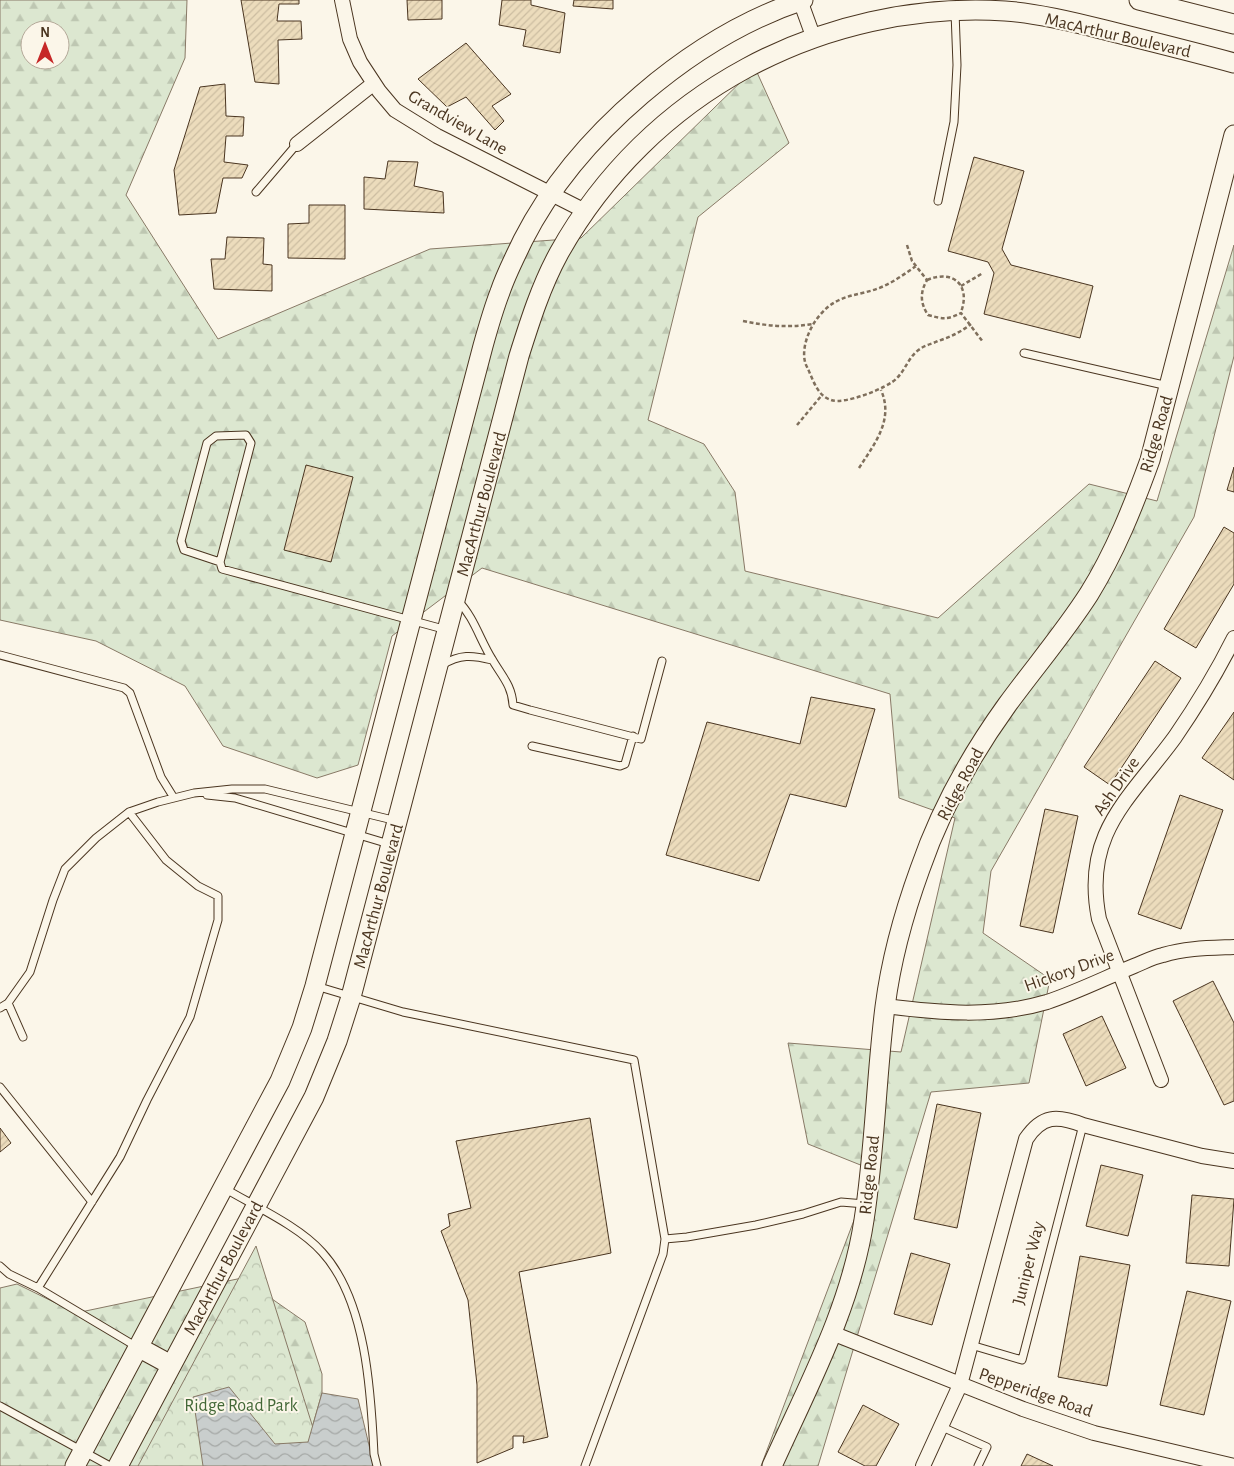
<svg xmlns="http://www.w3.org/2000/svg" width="1234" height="1466" font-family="'Alegreya Sans',sans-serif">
  <defs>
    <pattern id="forest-firs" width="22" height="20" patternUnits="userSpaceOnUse" patternTransform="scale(1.25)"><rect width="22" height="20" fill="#dce7d0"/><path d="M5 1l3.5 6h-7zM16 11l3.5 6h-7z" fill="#bec7b2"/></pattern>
    <pattern id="park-crowns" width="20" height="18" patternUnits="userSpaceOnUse" patternTransform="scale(1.25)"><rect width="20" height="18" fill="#dce7d0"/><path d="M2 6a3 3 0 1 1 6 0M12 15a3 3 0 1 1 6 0" fill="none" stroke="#bec7b2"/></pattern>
    <pattern id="water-waves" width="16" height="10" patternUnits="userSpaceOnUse" patternTransform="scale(1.25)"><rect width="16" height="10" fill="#c9cecd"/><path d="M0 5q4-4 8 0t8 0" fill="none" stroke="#a5a8a6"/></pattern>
    <pattern id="building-hatch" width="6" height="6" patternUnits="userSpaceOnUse" patternTransform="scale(1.25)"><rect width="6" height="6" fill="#ecdcbc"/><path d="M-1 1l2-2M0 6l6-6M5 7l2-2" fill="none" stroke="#ccbda1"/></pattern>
  </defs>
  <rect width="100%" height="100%" fill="#fbf6e9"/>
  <path fill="url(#forest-firs)" stroke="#887966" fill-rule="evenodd" d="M0 0H187L185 58 126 195 218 339 430 249 581 238 755 68 789 143 698 217 648 420 704 444 735 492 745 571 938 618 1089 484 1157 501 1234 245V356L1194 517 991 871 983 933 1050 979 1029 1083 931 1092 818 1466H761L873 1170 808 1144 788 1043 901 1052 955 818 899 798 890 694 482 568 392 636 358 765 317 778 223 746 185 686 96 641 0 620ZM30 30H60V60H30Z
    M242 1278 305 1322 322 1374V1393L308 1442 203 1466H0V1288L17 1284 76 1313Z"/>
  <path fill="url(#park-crowns)" stroke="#887966" d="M256 1246 325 1466H138Z"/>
  <path fill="url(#water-waves)" stroke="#887966" d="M229 1387 275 1444 308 1442 322 1393 358 1399 374 1466H203L193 1397Z"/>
  <path fill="url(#building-hatch)" stroke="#4a3520" d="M241 0H299V4H279L277 21H301L302 39 278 40 279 84 255 82Z
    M407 0H442V19L408 20Z
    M502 0H531V5L565 13 560 53 523 46 526 30 499 25Z
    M574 0H613V9L573 6Z
    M466 43 511 94 492 106 504 121 495 130 466 97 447 107 418 79Z
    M225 84 226 116 244 117 243 136H226L224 162 248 165 242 178H223L216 213 179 215 174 170 200 87Z
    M974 157 1024 171 1002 249 1011 265 1093 286 1080 338 984 314 994 273 988 262 948 251Z
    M388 161 418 162 414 186 443 192 444 213 364 209V177L385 179Z
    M309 205H345V259L288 258V224L309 223Z
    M227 237 264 238 263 264 272 265V291L214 289 211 259H225Z
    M306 465 353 477 331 562 284 550Z
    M1234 467V492L1227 490Z
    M1224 527 1234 533V584L1196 648 1164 629Z
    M1155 661 1181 678 1110 785 1084 767Z
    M811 697 875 709 846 807 790 794 759 881 666 855 707 722 800 744Z
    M1234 712V780L1202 758Z
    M1180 795 1223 810 1181 929 1138 914Z
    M1045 809 1078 816 1053 933 1020 926Z
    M1213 981 1234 1023V1101L1224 1105 1173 1001Z
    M1102 1016 1126 1068 1086 1086 1063 1034Z
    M937 1104 981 1113 957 1228 914 1219Z
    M590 1118 611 1253 519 1272 548 1437 523 1443 524 1436H513V1448L477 1463V1385L468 1300 441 1231 450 1226 448 1214 471 1208 456 1141Z
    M0 1128 11 1143 0 1152Z
    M1101 1165 1143 1175 1128 1236 1086 1226Z
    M1192 1195 1234 1199 1229 1266 1186 1263Z
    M911 1253 950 1264 932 1325 894 1314Z
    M1080 1256 1130 1265 1107 1386 1058 1377Z
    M1187 1291 1231 1301 1204 1415 1160 1405Z
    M863 1405 899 1424 876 1466H865L838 1452Z
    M1027 1454 1053 1466H1021Z"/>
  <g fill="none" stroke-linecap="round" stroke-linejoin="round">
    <defs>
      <path id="lane" d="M256 192 297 144
        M938 201 954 122 957 65 955 12
        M1024 353 1168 386
        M220 562 184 550 181 541 207 443 216 436 246 435 251 443 220 562 222 569 447 630
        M458 601C474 617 480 640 492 659 501 675 512 685 513 705L530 710 641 739 662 661
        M0 655 124 688 130 693 161 777 174 798
        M442 665C460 654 472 655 492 660
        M532 746 620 766 625 764 633 736
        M207 795 235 798 389 844
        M316 986 403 1012 634 1060 665 1239 663 1254 585 1466
        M8 1003 23 1037
        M0 1008 8 1003 30 972 53 900 65 869 96 838 129 812 158 802 194 793 232 789H265L397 821
        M0 1087 92 1202
        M224 1188C254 1206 299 1226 322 1252 366 1300 371 1391 374 1454L377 1466
        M665 1239 687 1237 756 1225 803 1214 841 1202 865 1204
        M0 1266 9 1274 38 1288 137 1347
        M38 1288 120 1157 147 1100 190 1017 218 920V896L198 886 166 860 129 812
        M971 1345 1022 1360 1083 1125
        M0 1406 110 1466
        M942 1427 987 1447 978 1466"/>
      <path id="street" d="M342 0 350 39 360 62 379 91 395 110 437 136 585 211
        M800 0 813 36
        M297 144 373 84
        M885 1006C940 1013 993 1018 1047 1002 1077 992 1105 978 1134 966 1144 962 1153 957 1163 955 1186 948 1210 948 1234 947
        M1161 1080 1099 919C1082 833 1129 800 1175 737 1197 705 1217 672 1234 638
        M832 1333 1023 1409 1094 1433 1234 1466
        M923 1466 960 1385 1026 1139C1042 1115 1057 1115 1083 1125L1202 1156 1234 1161"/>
      <path id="secondary" d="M1139 0 1234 24
        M138 1347 171 1365
        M75 1466 280 1081 302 1028 315 986 483 346C488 328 493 310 500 292 506 274 515 257 523 240 576 136 692 37 803 0
        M118 1466 314 1097 337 1041 351 997 519 356C530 321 541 286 559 253 648 93 822 0 1005 11 1037 13 1070 21 1101 29 1145 40 1190 51 1234 63
        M772 1466C808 1386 851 1307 864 1220 875 1150 876 1078 885 1007 891 960 904 913 920 869 940 811 971 755 1007 705 1034 668 1064 633 1089 594 1115 552 1133 507 1150 460L1234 135"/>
    </defs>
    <use href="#lane" stroke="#4a3520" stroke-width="9"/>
    <use href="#street" stroke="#4a3520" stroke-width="16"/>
    <use href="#secondary" stroke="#4a3520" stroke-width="21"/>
    <path stroke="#7f6f5c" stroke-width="2.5" stroke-dasharray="4 2.5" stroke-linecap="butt" d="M907 245 912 261 927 280C920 292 920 303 928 315 943 319 947 320 961 313L983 342
      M916 266C906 273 895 281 884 286 860 297 839 292 820 315 809 327 799 352 807 367 813 379 817 396 831 400 844 405 888 388 897 378 906 369 909 356 920 349 925 345 932 344 938 341 950 337 961 332 971 324
      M927 280C953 269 971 285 961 312
      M961 286 983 273
      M743 321C767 326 788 328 813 324
      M797 425 822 395
      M859 468C875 443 894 420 881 390"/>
    <use href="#lane" stroke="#fbf6e9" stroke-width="7"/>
    <use href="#street" stroke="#fbf6e9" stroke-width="14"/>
    <use href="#secondary" stroke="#fbf6e9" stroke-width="19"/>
  </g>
  <g text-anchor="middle" stroke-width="4" stroke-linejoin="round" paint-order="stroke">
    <g font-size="18" fill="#4a3520" stroke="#fbf6e9">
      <text transform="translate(1118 35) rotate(13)" y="6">MacArthur Boulevard</text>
      <text transform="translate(458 122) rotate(30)" y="6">Grandview Lane</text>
      <text transform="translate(1156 434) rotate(-74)" y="6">Ridge Road</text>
      <text transform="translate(481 504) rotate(-75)" y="6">MacArthur Boulevard</text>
      <text transform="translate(960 784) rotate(-62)" y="6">Ridge Road</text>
      <text transform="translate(1116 786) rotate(-55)" y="6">Ash Drive</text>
      <text transform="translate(378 896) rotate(-75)" y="6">MacArthur Boulevard</text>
      <text transform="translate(1069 970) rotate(-20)" y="6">Hickory Drive</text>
      <text transform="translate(869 1175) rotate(-84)" y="6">Ridge Road</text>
      <text transform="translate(1028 1263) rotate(-76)" y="6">Juniper Way</text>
      <text transform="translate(223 1268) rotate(-62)" y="6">MacArthur Boulevard</text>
      <text transform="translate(1036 1392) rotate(19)" y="6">Pepperidge Road</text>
    </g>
    <g font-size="18" fill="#436837" stroke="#fbf6e9">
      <text x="241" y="1411">Ridge Road Park</text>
    </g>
  </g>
  <g transform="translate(45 45)"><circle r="24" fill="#fbf6e9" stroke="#b4a999"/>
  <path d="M0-4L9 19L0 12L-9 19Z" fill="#c62828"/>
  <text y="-8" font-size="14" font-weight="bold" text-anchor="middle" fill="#4a3520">N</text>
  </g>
</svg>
